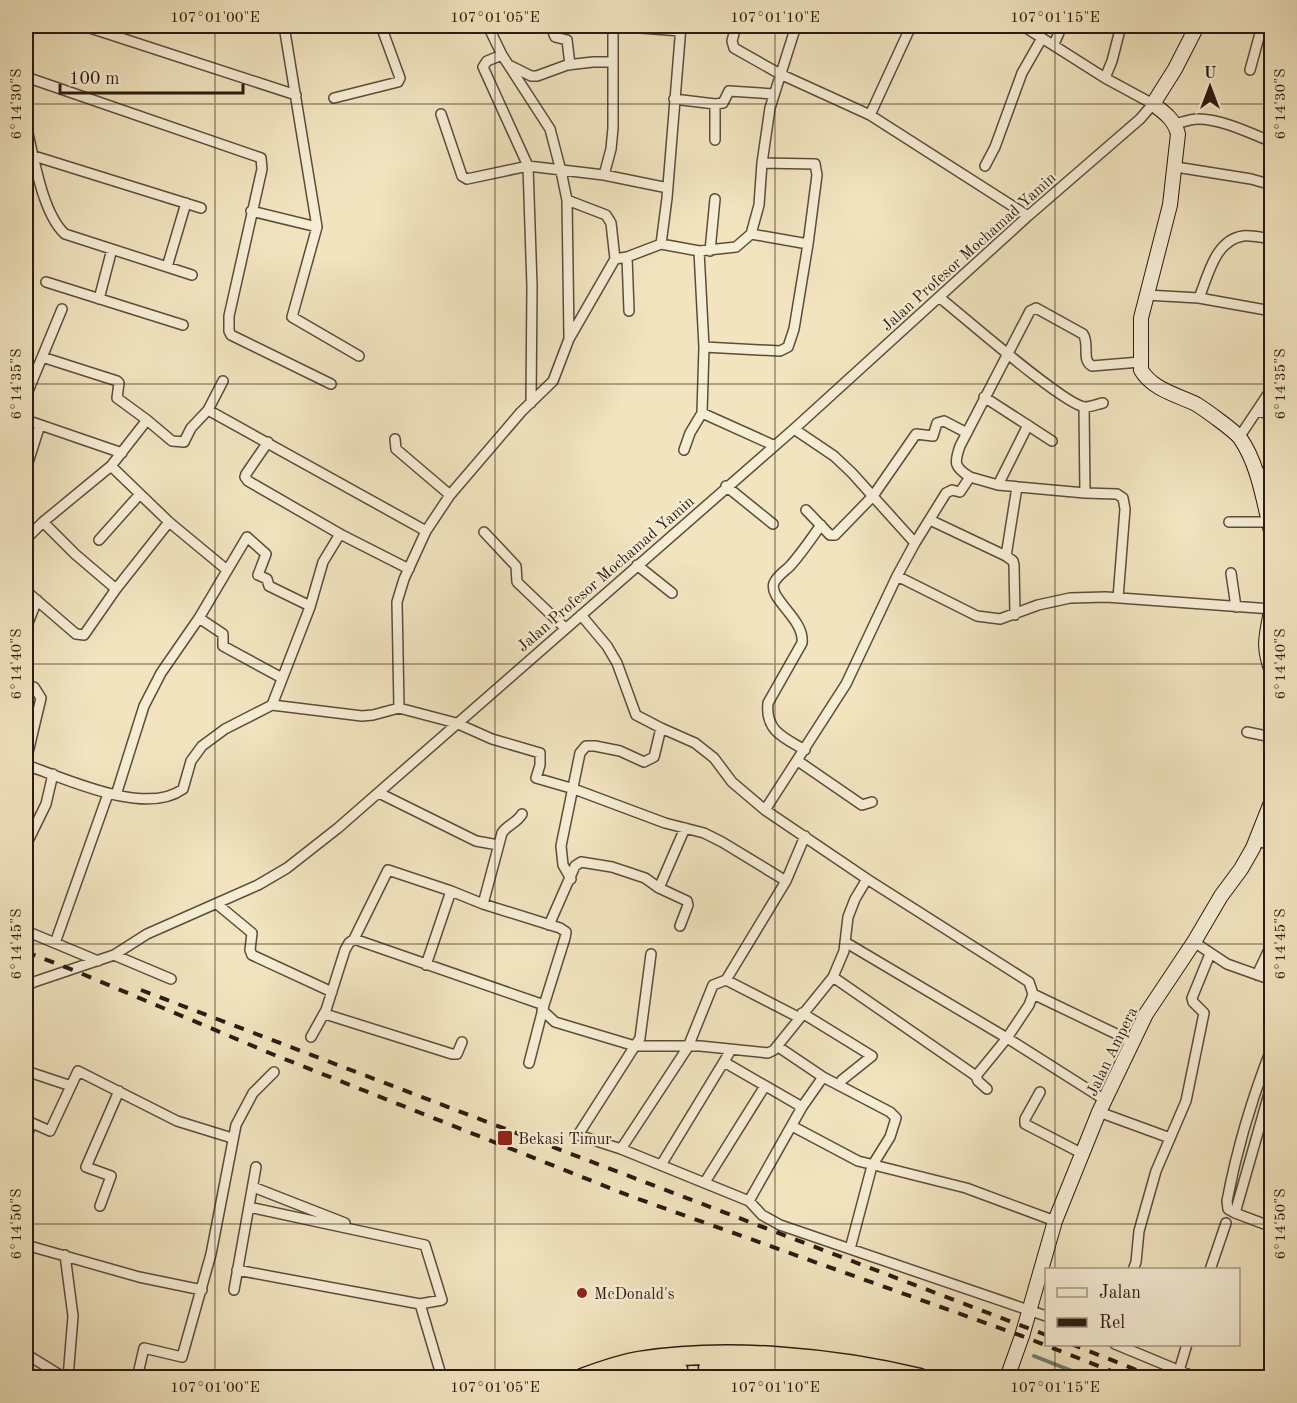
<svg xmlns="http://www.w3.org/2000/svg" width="1297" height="1403" font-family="'Old Standard TT',serif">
  <rect width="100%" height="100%" fill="#f1e4bf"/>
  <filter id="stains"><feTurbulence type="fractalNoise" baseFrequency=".00333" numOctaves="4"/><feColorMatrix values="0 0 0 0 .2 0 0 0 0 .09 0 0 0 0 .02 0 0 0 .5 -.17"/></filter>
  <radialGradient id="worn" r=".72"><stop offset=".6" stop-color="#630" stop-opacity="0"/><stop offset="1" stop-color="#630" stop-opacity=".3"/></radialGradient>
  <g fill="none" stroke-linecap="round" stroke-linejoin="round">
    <path stroke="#6f7c75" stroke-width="4" d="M1034 1356 1090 1378"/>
    <defs>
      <path id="street" d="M84 26 296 95
        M284 26 317 227 292 317 359 356
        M488 26 502 55 550 129 561 171 567 200 569 337
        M551 26 555 37 567 40 570 65
        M614 26 681 31
        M736 26 732 41 734 48 780 74 870 115 1028 216
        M1054 44 1062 26
        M502 55 487 61 483 67 528 166 532 286 531 403
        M511 66 531 76H537L567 65 593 62H613
        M1250 70 1262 26
        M26 77 261 158 262 169 229 316V331L231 335 331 384
        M1105 78 1112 61 1121 26
        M334 98 398 82 400 78 381 26
        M674 99 715 104V140
        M715 104 723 103 729 91 774 94
        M441 114 462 176 467 179 528 166 604 175 668 188
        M870 115 911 26
        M1175 124C1183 122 1190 119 1198 119 1222 119 1250 133 1272 142
        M26 125C34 157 42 213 65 234L192 275
        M34 156 201 208
        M762 163 815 164 817 175 808 244
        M985 166 995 147 1022 73 1042 38
        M1176 167 1251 179 1272 185
        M604 175 611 149 613 128V26
        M567 200 606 215 611 223 615 259
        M251 211 317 227
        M661 244 667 198 681 26
        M710 251 715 199
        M627 257 629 311
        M167 267 186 203
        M46 282 183 325
        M1146 295 1199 298 1272 311
        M940 298C962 315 1065 406 1085 407 1090 407 1098 404 1103 403
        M1199 298C1208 276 1215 240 1243 236 1252 235 1263 238 1272 239
        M99 299 112 249
        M704 347 780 351 788 347 794 329 808 244 751 234
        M42 357 117 381 119 383 117 398 147 420
        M26 396 62 309
        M984 397 1052 441
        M208 410 223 381
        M1257 411 1272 414
        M702 413 773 445
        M26 420 122 453
        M794 429 834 456 852 473 915 543
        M1240 436 1272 388
        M395 439 396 449 450 495
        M268 442 246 474 245 477 248 481 340 534 409 569
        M684 450 690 433 702 413 704 347 699 251
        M111 466 169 522 227 570
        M26 469 40 425
        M1257 474 1272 472
        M970 477 998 485 1085 493 1084 407
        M998 485 1028 425
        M726 486 773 524
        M1085 493 1117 494 1123 498 1125 509 1118 598
        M806 510 830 535H835L873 496 916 434 933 436 937 423 944 421 967 433
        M930 520 1006 556
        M43 522 75 554 116 589
        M1229 522H1268
        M484 532 516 566 517 582 565 628
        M26 539 43 522 111 466 147 420 172 441 184 442 191 428 208 410 426 531
        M99 540 140 494
        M637 565 672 593
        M1231 573 1236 607
        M897 576 977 616 1000 619 1038 605 1070 598 1106 597 1272 609
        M26 591 76 634 84 635 116 589 169 522
        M581 615 607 646 617 663 636 715 661 728 695 743 714 758 732 782 765 810 867 879 1029 982 1033 994 1029 1005 1007 1038 976 1076
        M1015 615 1014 565 1013 561 1006 556 1017 487
        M199 618 223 634V646L282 678
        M26 628 37 600
        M26 687H34L41 698 26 761
        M272 705 310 607 323 562 340 534
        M399 708 397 602 404 579 426 531 450 495 521 412 553 381 569 339 615 259 627 257 661 244 699 251 736 247 751 234 759 205 762 163 770 108 796 26
        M1247 732 1272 737
        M805 750C784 738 765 731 768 703L802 643C805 619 768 599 774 583 777 576 785 571 790 566 801 554 811 539 821 525
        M798 761 862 805 872 802
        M26 765C65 778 145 817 183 789L191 761 202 746 225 729 272 705 362 716 373 715 399 708 456 723 492 739 540 753V765L536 778 574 789 665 823 704 833 722 842 786 881
        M379 793 476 841 498 845
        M116 795 144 706 161 673 199 618 247 537 266 554 258 575 267 579 269 586 310 606
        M765 810 846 684 897 576 915 543 946 493 952 490 960 492 970 477C954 467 954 463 960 446L1030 311 1036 308 1083 334C1090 344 1081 360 1092 366L1140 362
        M1256 841 1272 845
        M26 845 46 804 53 774
        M571 879 563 865 561 846 580 753 586 746H595L620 751 644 762 654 757 661 728
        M659 888 685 828
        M217 904 252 933 250 950 252 955 332 992
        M483 904 502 833C507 825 517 823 522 814
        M549 925 575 866 581 862 612 867 645 878 659 888 687 901 688 905 680 926
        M26 931 98 961
        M354 939 388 870 451 891 483 904 560 928 566 932 565 938 544 1005 529 1063
        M845 942 1007 1038 1105 1100
        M1194 942 1227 964 1272 980
        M55 943 108 794
        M651 954 640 1038 578 1135 621 1149 749 1201 762 1215 780 1225 1046 1316
        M114 955 171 979
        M426 965 451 891
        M1257 975 1272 943
        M833 977 976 1076 978 1081 987 1089
        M726 980 798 1017
        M26 987 34 982 114 955 147 934 258 885 287 868 338 828 794 429 1028 216 1140 119 1153 104 1105 78 1023 26
        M1033 994 1133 1042
        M542 1010 555 1022 635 1046H700L768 1053 774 1050 833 977 844 951 848 917 855 899 867 879
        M802 1013 872 1056 842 1080 839 1085
        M325 1014 452 1054H457L462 1042
        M311 1037 326 1010 345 950 349 943 354 939 544 1005
        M777 1046 823 1077 890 1112 896 1118 890 1137 872 1166 850 1249
        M724 1062 802 1107
        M26 1071 71 1086 78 1071 177 1121 232 1138
        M1272 1083 1235 1213 1272 1227
        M1040 1092 1025 1119V1124L1081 1153
        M1099 1112 1170 1138
        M792 1126 858 1161 966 1188 1055 1221
        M26 1137 32 1123 50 1131 71 1086
        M621 1149 688 1047 713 985 726 980 786 881 805 836
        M661 1165 731 1050
        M705 1182 765 1086
        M253 1187 345 1223
        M749 1201 802 1107 823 1077
        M100 1206 111 1176 86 1167 119 1091
        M249 1207 425 1245 442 1300 420 1304
        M1235 1213 1228 1209 1227 1201C1237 1148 1252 1098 1272 1047
        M26 1245 139 1277 202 1290
        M65 1255 73 1316 68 1378
        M237 1270 420 1304 442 1378
        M1133 1270 1136 1262 1139 1231 1156 1171 1186 1101 1204 1013 1193 1002 1192 998 1210 954
        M1210 1270 1226 1223
        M234 1290 256 1167
        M1115 1344 1197 1378
        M26 1354 65 1378
        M1179 1371 1187 1344
        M137 1378 144 1348 182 1357 211 1254 236 1125 253 1093 274 1072"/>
      <path id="secondary" d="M1197 26 1175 69 1153 104C1165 113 1174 119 1178 134L1170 205 1141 318V370C1152 389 1177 395 1196 404 1204 409 1235 431 1240 438 1259 465 1264 504 1272 535
        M1272 604C1268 634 1261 642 1272 672
        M1007 1378 1022 1336 1055 1221 1099 1112 1146 1014 1194 942 1221 896 1241 869 1253 848 1272 800"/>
      <path id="highway" d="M708 1368 760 1369 853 1378
        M582 1378C601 1371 620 1364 639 1361 725 1347 835 1357 920 1378
        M624 1378 678 1369"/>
    </defs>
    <use href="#street" stroke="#5c4c3a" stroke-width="12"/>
    <use href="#secondary" stroke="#2b1a0e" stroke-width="16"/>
    <use href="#highway" stroke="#2b1a0e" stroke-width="21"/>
    <use href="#street" stroke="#f6edd5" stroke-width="9"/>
    <use href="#secondary" stroke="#f6edd5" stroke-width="14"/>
    <use href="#highway" stroke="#f1e4bf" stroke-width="18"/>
    <path stroke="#2b1a0e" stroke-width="4" stroke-dasharray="10 10" stroke-linecap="butt" d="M26 952 73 970 272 1054 630 1196 1022 1336 1129 1378
      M141 990 1046 1335
      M1071 1344 1157 1378"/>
  </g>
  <path fill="none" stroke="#2b1a0e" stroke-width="1.5" stroke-opacity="0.45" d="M215 26V1378M495 26V1378M775 26V1378M1055 26V1270M26 104H1272M26 384H1272M26 664H1272M26 944H1272M26 1224H1272M1055 1344V1378"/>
  <g fill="#8f2418" stroke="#f6edd5" stroke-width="2">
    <rect x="497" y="1130" width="16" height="16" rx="3"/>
    <circle cx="582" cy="1293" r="6"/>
  </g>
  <g text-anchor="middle" stroke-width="4.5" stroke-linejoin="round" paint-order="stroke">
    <g font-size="16" fill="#2b1a0e" stroke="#f6edd5">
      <text transform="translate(968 251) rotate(-42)" y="6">Jalan Profesor Mochamad Yamin</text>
      <text transform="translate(605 573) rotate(-41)" y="6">Jalan Profesor Mochamad Yamin</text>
      <text transform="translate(1111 1051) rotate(-64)" y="6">Jalan Ampera</text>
    </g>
    <g font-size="16" fill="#2b1a0e" stroke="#f6edd5" text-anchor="start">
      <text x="518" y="1144">Bekasi Timur</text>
      <text x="594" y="1299">McDonald's</text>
    </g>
  </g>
  <rect width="1297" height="1403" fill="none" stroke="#f1e4bf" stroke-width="66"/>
  <rect x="1045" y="1268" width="195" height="78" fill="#f6edd5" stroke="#a59985" stroke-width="1.5"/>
  <rect x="1057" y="1288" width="30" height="9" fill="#f6edd5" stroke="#a59985" stroke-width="1.5"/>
  <text x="1099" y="1298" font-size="18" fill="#2b1a0e">Jalan</text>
  <rect x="1057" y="1318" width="30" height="9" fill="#2b1a0e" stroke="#a59985" stroke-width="1.5"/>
  <text x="1099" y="1328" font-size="18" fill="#2b1a0e">Rel</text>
  <g transform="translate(1210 87)" stroke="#f6edd5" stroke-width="4.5" paint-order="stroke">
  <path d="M0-4.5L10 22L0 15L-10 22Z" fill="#2b1a0e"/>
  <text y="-9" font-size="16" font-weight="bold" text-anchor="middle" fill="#2b1a0e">U</text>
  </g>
  <path d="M60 84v9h183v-9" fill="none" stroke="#2b1a0e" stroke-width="3"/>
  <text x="69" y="84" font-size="18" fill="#2b1a0e" stroke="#f6edd5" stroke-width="4.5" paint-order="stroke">100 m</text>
  <rect x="33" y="33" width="1231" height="1337" fill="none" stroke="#2b1a0e" stroke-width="2"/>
  <g font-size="15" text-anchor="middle" fill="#2b1a0e">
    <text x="215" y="22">107°01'00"E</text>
    <text x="495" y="22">107°01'05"E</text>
    <text x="775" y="22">107°01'10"E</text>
    <text x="1055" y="22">107°01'15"E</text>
    <text transform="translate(16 104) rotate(-90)" y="5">6°14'30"S</text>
    <text transform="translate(1280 104) rotate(-90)" y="5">6°14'30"S</text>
    <text transform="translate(16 384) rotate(-90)" y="5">6°14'35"S</text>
    <text transform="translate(1280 384) rotate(-90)" y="5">6°14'35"S</text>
    <text transform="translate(16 664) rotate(-90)" y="5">6°14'40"S</text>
    <text transform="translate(1280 664) rotate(-90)" y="5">6°14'40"S</text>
    <text transform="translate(16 944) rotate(-90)" y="5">6°14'45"S</text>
    <text transform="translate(1280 944) rotate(-90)" y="5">6°14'45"S</text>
    <text transform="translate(16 1224) rotate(-90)" y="5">6°14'50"S</text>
    <text transform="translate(1280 1224) rotate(-90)" y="5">6°14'50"S</text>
    <text x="215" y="1392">107°01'00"E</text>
    <text x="495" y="1392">107°01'05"E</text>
    <text x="775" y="1392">107°01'10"E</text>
    <text x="1055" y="1392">107°01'15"E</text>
  </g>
  <rect width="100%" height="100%" filter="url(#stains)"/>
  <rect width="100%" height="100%" fill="url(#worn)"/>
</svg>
